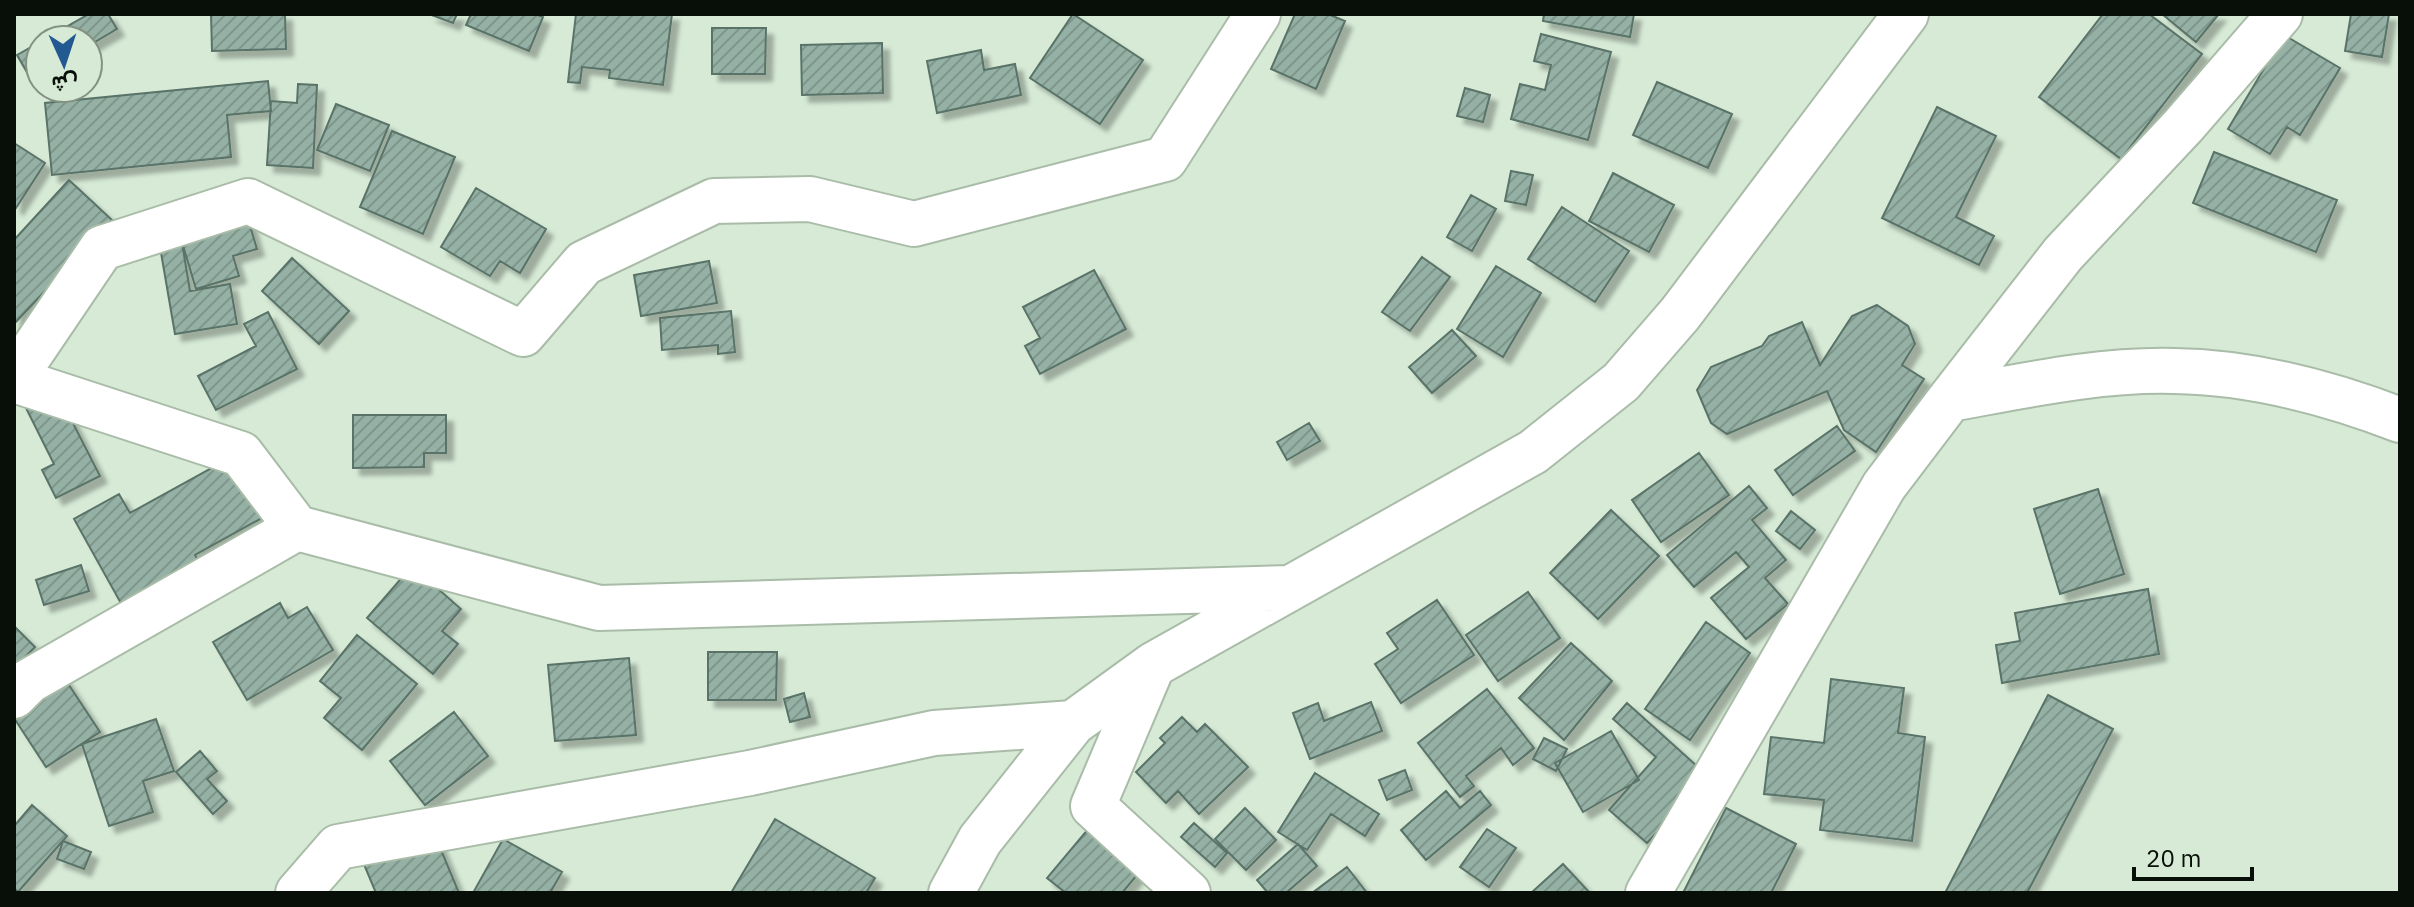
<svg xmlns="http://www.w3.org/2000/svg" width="2414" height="907" font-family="'IBM Plex Sans',Vazirmatn,sans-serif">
  <defs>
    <pattern id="building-hatch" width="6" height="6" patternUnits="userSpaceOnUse" patternTransform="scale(2)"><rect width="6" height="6" fill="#95b0a4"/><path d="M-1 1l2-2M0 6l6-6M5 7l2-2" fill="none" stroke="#7f968c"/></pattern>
    <filter id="shadow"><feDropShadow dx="7" dy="7" stdDeviation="2" flood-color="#0004"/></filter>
  </defs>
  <rect width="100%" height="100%" fill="#d6ead6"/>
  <path fill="url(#building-hatch)" stroke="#5a7368" stroke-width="2" filter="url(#shadow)" d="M89 14H108L117 29 88 46V40H43Z
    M211 14H285L286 49 212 51Z
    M429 14H457L453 23Z
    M471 14H535L543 17 529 51 466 25Z
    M576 14H672L663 85 609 78 610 70 582 67 580 83 568 82Z
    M1073 14 1143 60 1100 124 1030 78Z
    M1295 14H1328L1345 21 1316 89 1271 69Z
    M1544 14H1634L1630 37 1543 21Z
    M2103 14H2149L2202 54 2121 159 2039 97Z
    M2162 14H2219L2196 42Z
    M2351 14H2389L2382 57 2345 51Z
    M712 28H766L765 74H712Z
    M1541 34 1611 52 1588 140 1511 119 1520 84 1545 90 1551 65 1534 61Z
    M2284 35 2340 68 2300 135 2287 127 2270 154 2228 129Z
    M40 42V73L31 79 17 55Z
    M882 43 883 93 802 95 801 45Z
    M981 50 984 70 1015 64 1021 95 937 113 927 61Z
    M268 81 271 111 227 115 231 157 52 175 45 103Z
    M1657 82 1732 114 1708 168 1633 135Z
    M298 84 317 85 313 168 267 165 271 101 297 103Z
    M1465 88 1490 95 1483 122 1457 116Z
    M336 104 389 125 370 171 317 150Z
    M1937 107 1996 136 1956 217 1994 236 1979 265 1882 218Z
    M392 131 455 157 423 234 360 207Z
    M14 143 45 163 16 208 14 206Z
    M2214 152 2337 200 2316 252 2193 203Z
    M1511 171 1533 175 1526 205 1505 201Z
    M1613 173 1674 205 1649 252 1589 221Z
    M69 180 112 220 14 324V240Z
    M476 188 546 229 520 273 500 261 490 276 441 247Z
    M1471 195 1496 209 1472 251 1447 237Z
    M1562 207 1629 251 1595 302 1528 259Z
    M248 219 257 249 233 256 239 276 196 289 181 239Z
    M181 237 190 291 230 284 237 324 175 334 159 241Z
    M1422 257 1450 277 1410 331 1382 312Z
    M292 258 349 311 319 344 262 291Z
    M709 261 717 303 641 316 634 275Z
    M1496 266 1541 293 1503 357 1457 329Z
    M1094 270 1126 329 1040 374 1025 346 1040 338 1023 307Z
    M1877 305 1908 326 1915 344 1902 365 1924 379 1876 452 1844 430 1827 391 1727 434 1711 423 1697 390 1711 367 1762 346 1769 336 1802 322 1820 365 1852 316Z
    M731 311 735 352 718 354V345L662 350 660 318Z
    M268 312 297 369 216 410 198 376 256 346 244 324Z
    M1452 330 1476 356 1432 393 1409 367Z
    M53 384 100 476 56 498 42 470 54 464 22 400Z
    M353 415H446V453H424V467L353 468Z
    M1309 423 1320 441 1287 460 1277 442Z
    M1837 426 1855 451 1793 495 1775 470Z
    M1699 453 1729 495 1661 542 1632 500Z
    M235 455 269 514 195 555 205 573 128 616 74 519 119 494 130 513Z
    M1749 486 1767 508 1752 520 1786 560 1765 578 1788 604 1746 639 1711 598 1749 567 1736 552 1694 587 1667 555Z
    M2098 489 2124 574 2060 594 2034 509Z
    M1611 510 1659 556 1598 619 1550 573Z
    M1791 511 1815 530 1800 549 1776 531Z
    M81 565 89 591 44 605 36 580Z
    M412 566 461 609 442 631 458 644 433 674 367 618Z
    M2148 589 2159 654 2002 683 1996 645 2020 641 2015 613Z
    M1528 592 1560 638 1498 681 1466 635Z
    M1437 600 1474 655 1401 703 1375 664 1398 649 1387 633Z
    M280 603 288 618 307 607 333 650 247 700 213 642Z
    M1706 622 1750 653 1690 740 1645 709Z
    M14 626 35 647 14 668Z
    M357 635 417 684 362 750 324 718 341 698 320 681Z
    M1571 643 1612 681 1564 740 1519 698Z
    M708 652H777L776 700H708Z
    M629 658 636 735 555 741 548 665Z
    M63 676 100 732 46 767 14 718V707Z
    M1831 679 1904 688 1898 733 1925 737 1912 841 1820 830 1824 800 1764 794 1771 737 1824 743Z
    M1487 689 1534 748 1513 765 1501 748 1466 776 1474 786 1460 797 1418 743Z
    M804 693 810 717 790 722 784 699Z
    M2048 695 2113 729 2027 893H1945Z
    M1371 702 1382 731 1310 759 1293 713 1318 703 1324 721Z
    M1627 703 1708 776 1647 843 1609 810 1656 757 1613 719Z
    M454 712 488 756 425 805 390 761Z
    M1182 717 1197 732 1205 724 1248 767 1199 814 1178 791 1166 803 1136 772 1165 743 1160 738Z
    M156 719 174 771 143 781 153 812 109 826 82 744Z
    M1611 731 1639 780 1583 812 1555 763Z
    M1544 738 1567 749 1556 771 1533 759Z
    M200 751 217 771 207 779 227 801 213 814 176 772Z
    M1405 770 1412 790 1387 800 1379 780Z
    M1315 773 1379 814 1365 836 1331 814 1307 850 1278 832Z
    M1446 791 1460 808 1480 791 1491 805 1426 860 1401 830Z
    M32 805 67 836 18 892 14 888V826Z
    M1245 808 1276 840 1246 870 1215 839Z
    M1726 808 1796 844 1771 893H1683Z
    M1105 809 1157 851 1122 893H1066L1047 878Z
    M775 819 875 878 866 893H731Z
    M1194 823 1227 853 1215 867 1181 837Z
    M1487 829 1516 848 1489 887 1460 867Z
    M434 833 459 893H376L363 862Z
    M503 839 562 872 550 893H473Z
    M63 841 91 852 84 869 57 859Z
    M1298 844 1317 866 1286 893H1268L1257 880Z
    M1563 864 1590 893H1531Z
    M1347 867 1367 893H1312Z"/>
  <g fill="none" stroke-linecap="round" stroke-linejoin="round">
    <defs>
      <path id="minor" d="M2280 14 2184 125 2063 254 1950 399C2023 386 2099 369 2174 371 2250 372 2330 393 2400 420
        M14 378 102 248 248 201 523 334 584 263 714 201 810 199 914 224 1165 159 1258 14
        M14 380 241 454 297 528
        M1152 667 1093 806 1188 893
        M14 696 29 681 297 528 599 608 1290 588
        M298 893 338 847 750 773 934 733 1073 723
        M951 893 980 840 1073 723 1153 665 1533 452 1621 382 1680 314 1906 14
        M1648 893 1884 486 1950 399"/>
    </defs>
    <use href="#minor" stroke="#a9bca8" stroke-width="48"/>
    <use href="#minor" stroke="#fff" stroke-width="44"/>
  </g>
  <rect width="2414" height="907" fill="none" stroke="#080e08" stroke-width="32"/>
  <g transform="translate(64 64) rotate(177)"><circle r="38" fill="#d6ead6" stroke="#849284" stroke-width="2"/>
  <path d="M0-6L14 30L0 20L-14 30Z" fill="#235991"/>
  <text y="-12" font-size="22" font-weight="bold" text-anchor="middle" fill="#080e08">ش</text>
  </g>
  <path d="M2134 867v12h118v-12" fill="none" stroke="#080e08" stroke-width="4"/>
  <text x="2146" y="867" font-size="24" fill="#080e08" stroke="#d6ead6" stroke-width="6" paint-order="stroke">20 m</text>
</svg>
